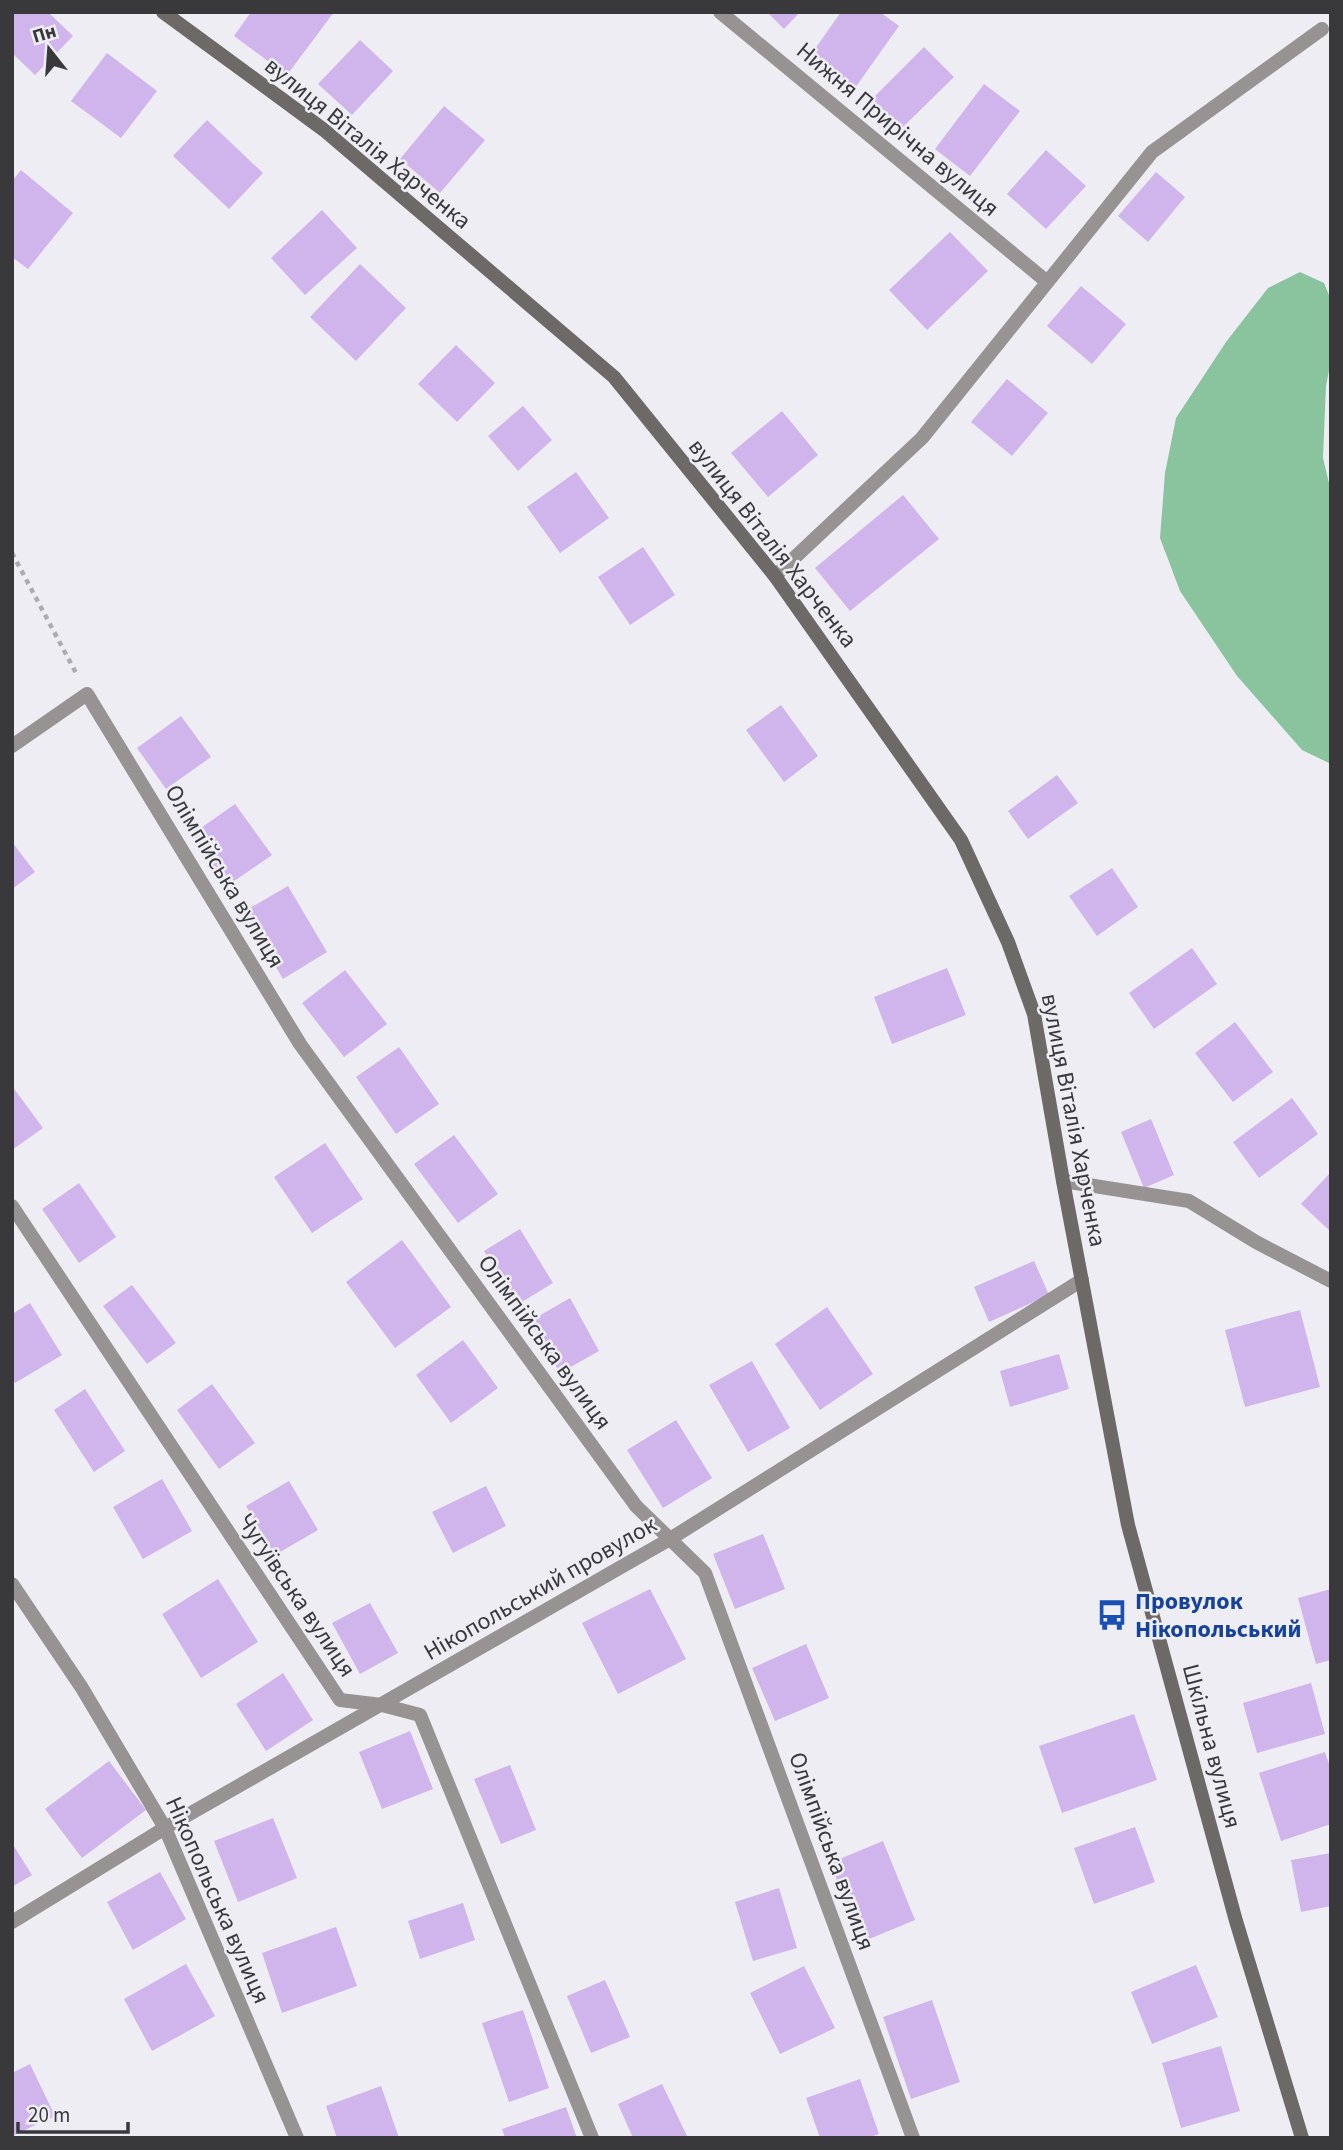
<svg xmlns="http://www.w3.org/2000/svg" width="1343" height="2150" font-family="'Source Sans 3',sans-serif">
  <rect width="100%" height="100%" fill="#eeedf4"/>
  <path fill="#89c49e" d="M1300 272 1324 283 1331 300V360L1326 386 1323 458 1331 492V764L1302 750 1237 676 1180 591 1160 538 1165 473 1176 418 1226 342 1268 288Z"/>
  <path fill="#d0b5ec" d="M12 12H48L73 36 35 75 12 53Z
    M251 12H334L287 75 234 36Z
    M767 12H800L784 29Z
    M841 12H880L899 26 855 88 810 56Z
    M360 40 393 71 352 115 318 84Z
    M924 47 954 77 902 128 872 99Z
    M107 53 157 91 121 138 71 101Z
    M984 84 1020 111 970 176 935 149Z
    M444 106 485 140 440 193 400 159Z
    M207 120 263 173 229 209 173 156Z
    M1046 150 1086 186 1046 229 1007 194Z
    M21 170 73 213 28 269 12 257V181Z
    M1156 172 1185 197 1148 242 1118 216Z
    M322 210 357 248 305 295 271 258Z
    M950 232 988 271 927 330 889 290Z
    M360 264 406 308 356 361 310 317Z
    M1081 286 1126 324 1092 364 1047 326Z
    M456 345 495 383 457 422 418 384Z
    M1007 379 1048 413 1012 456 971 422Z
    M523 406 552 440 518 471 488 436Z
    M782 411 818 455 768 497 731 453Z
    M576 472 609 518 560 553 527 507Z
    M903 495 939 539 850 611 815 568Z
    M643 547 675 595 630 625 598 577Z
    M781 705 818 756 784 782 746 730Z
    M181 716 211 757 166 789 137 748Z
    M1057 775 1078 803 1028 839 1008 811Z
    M235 804 272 855 227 886 191 835Z
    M12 842 35 872 12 889Z
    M1112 868 1138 907 1097 936 1069 896Z
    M288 886 327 952 283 979 243 912Z
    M1192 948 1217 984 1154 1029 1129 993Z
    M947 968 966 1015 892 1044 874 997Z
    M345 970 387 1024 344 1057 302 1003Z
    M1235 1022 1273 1072 1233 1102 1195 1053Z
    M399 1047 439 1104 396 1134 356 1077Z
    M12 1086 43 1128 12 1150Z
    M1292 1098 1318 1134 1259 1178 1233 1142Z
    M1151 1119 1174 1175 1144 1188 1121 1132Z
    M454 1135 498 1194 458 1223 414 1164Z
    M325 1143 363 1199 312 1233 274 1177Z
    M1331 1172V1232L1301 1204Z
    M79 1183 116 1237 79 1263 42 1209Z
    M520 1229 553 1283 517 1305 484 1251Z
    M402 1240 451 1307 395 1348 346 1282Z
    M1034 1261 1049 1295 989 1322 974 1287Z
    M132 1285 176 1343 147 1364 103 1306Z
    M570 1298 599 1351 560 1373 530 1321Z
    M30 1303 62 1355 15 1383 12 1378V1314Z
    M827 1307 873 1374 820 1410 775 1344Z
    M1300 1310 1320 1387 1245 1407 1225 1330Z
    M463 1340 498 1388 451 1423 416 1375Z
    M1059 1354 1069 1389 1010 1407 1000 1371Z
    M752 1361 790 1428 748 1452 709 1385Z
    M212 1384 255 1443 219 1469 177 1410Z
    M85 1389 125 1451 94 1472 54 1410Z
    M676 1420 712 1478 663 1508 627 1450Z
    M162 1479 192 1531 143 1559 113 1507Z
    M289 1481 318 1530 275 1555 246 1506Z
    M486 1486 506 1526 453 1553 432 1512Z
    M763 1534 785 1589 735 1609 713 1554Z
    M218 1579 258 1642 201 1678 162 1614Z
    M650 1589 686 1659 618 1694 582 1623Z
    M1331 1589V1660L1316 1664 1298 1598Z
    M370 1603 398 1653 360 1674 332 1623Z
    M806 1644 829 1698 775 1721 752 1668Z
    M283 1673 313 1720 266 1751 236 1704Z
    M1311 1683 1325 1734 1257 1753 1243 1703Z
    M1134 1714 1157 1780 1062 1813 1039 1746Z
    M410 1731 433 1789 382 1809 359 1752Z
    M1325 1752 1331 1770V1824L1281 1841 1259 1773Z
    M109 1761 146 1810 82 1858 45 1809Z
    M510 1765 536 1830 501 1844 474 1779Z
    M273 1818 297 1878 238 1902 214 1841Z
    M1135 1827 1155 1882 1094 1904 1074 1848Z
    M883 1841 915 1920 862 1942 830 1863Z
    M12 1843 32 1875 12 1887Z
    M1331 1853V1906L1301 1912 1291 1860Z
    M160 1872 186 1919 133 1950 107 1902Z
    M779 1888 797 1948 753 1961 735 1902Z
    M463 1903 475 1940 420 1959 408 1921Z
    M336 1927 357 1986 282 2013 262 1953Z
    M186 1964 215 2016 152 2051 124 1999Z
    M1196 1965 1218 2017 1152 2044 1131 1992Z
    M804 1966 835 2028 780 2054 750 1993Z
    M605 1980 630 2037 591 2053 567 1996Z
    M932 2000 960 2082 911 2099 883 2017Z
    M523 2010 549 2088 509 2102 482 2023Z
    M1221 2046 1240 2111 1181 2128 1162 2063Z
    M30 2064 55 2116 12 2136V2073Z
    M860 2079 879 2134 867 2138H820L806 2098Z
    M662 2084 688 2138H633L618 2104Z
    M381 2086 399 2138H337L326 2106Z
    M566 2107 577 2138H505L502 2129Z"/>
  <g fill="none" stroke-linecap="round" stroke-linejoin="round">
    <path stroke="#acabb1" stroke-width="4.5" stroke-dasharray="5 5" stroke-linecap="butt" d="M12 553 76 673"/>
    <path stroke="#979392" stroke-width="14" d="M1063 1181 1189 1201 1256 1242 1331 1281"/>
    <path stroke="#979392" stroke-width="14" d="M720 12 1046 281
      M775 576 922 438 1152 152 1322 29
      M12 746 87 694 300 1044 636 1506 705 1573 913 2138
      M12 1206 340 1700 382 1705 420 1715 592 2138
      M12 1584 82 1688 165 1828 297 2138
      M12 1922 165 1828 670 1539 1082 1280"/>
    <path stroke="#6d6967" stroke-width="14" d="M163 12 324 130 614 377 775 576 961 840 1008 942 1034 1014 1063 1181 1128 1525 1236 1921 1302 2138"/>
  </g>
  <defs>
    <symbol id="bus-bare" viewBox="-9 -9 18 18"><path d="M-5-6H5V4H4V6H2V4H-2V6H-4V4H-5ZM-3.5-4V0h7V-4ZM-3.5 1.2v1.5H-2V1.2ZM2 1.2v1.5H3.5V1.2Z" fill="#1a4fb4" stroke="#eeedf4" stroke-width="2.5" paint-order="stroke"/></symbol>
  </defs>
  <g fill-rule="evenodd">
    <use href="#bus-bare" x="1090" y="1593" width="44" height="44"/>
  </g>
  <g text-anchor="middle" stroke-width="5" stroke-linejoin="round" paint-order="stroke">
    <g font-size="24" fill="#39383b" stroke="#eeedf4">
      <text transform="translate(898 129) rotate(40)" y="8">Нижня Прирічна вулиця</text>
      <text transform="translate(368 143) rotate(39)" y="8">вулиця Віталія Харченка</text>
      <text transform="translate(773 543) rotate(52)" y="8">вулиця Віталія Харченка</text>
      <text transform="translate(225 876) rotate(59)" y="8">Олімпійська вулиця</text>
      <text transform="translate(1074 1120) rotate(79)" y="8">вулиця Віталія Харченка</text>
      <text transform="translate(545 1342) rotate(54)" y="8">Олімпійська вулиця</text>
      <text transform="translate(540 1588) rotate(-30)" y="8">Нікопольський провулок</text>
      <text transform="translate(297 1595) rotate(56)" y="8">Чугуївська вулиця</text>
      <text transform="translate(1212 1746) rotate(75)" y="8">Шкільна вулиця</text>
      <text transform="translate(832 1851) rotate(70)" y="8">Олімпійська вулиця</text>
      <text transform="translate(218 1900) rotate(66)" y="8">Нікопольська вулиця</text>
    </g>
    <g font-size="24" font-weight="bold" fill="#164399" stroke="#eeedf4" text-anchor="start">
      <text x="1135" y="1609">Провулок<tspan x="1135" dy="28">Нікопольський</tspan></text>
    </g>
  </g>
  <rect width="1343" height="2150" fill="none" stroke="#39383b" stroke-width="28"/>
  <g transform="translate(49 49) rotate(343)" stroke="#eeedf4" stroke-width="5" paint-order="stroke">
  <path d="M0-5L12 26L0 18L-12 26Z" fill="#39383b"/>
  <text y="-10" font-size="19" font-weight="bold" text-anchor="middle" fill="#39383b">Пн</text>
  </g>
  <path d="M18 2122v10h110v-10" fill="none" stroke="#39383b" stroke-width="3.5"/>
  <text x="28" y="2122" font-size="21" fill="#39383b" stroke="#eeedf4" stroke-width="5" paint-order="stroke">20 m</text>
</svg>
